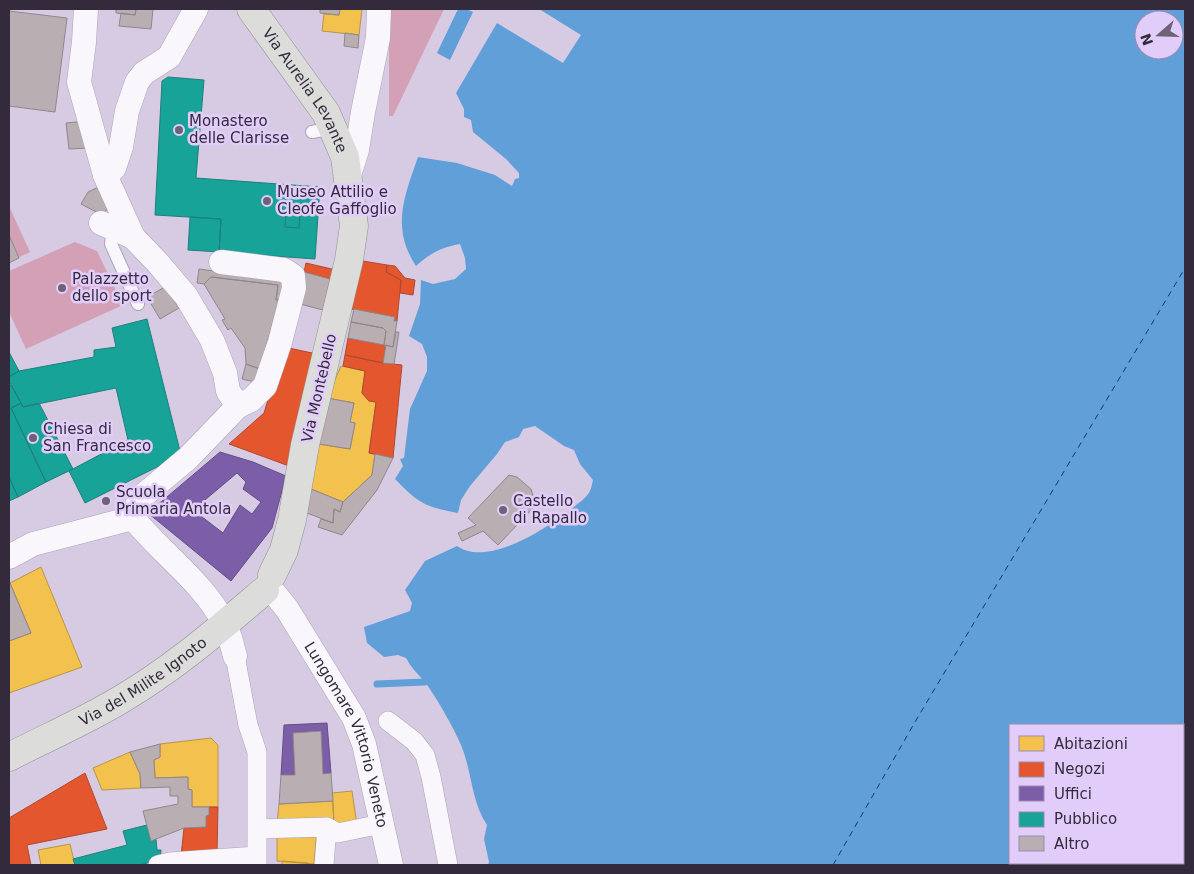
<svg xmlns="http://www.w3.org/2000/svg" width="1194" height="874" font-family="'DejaVu Sans',sans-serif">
  <rect width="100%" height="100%" fill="#d6cbe3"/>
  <path fill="#d3a0b5" d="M389 9H444L393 116H389Z
    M9 206 30 252 9 262Z
    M75 242 97 251 123 305 26 349 9 312V271Z"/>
  <path fill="#619fd8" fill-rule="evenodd" d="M458 9H466L473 12 450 60 437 53Z
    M539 9H1185V865H488L489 862 484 839 487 825C471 801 472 771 461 745 454 728 436 697 425 682 417 673 412 669 406 658L398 655 384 657 367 643 364 627 410 611 412 603 405 590 425 561 457 546C488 568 549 527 574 507 578 503 585 499 588 494 591 491 592 484 593 480L580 464 574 450 564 446 535 426 523 429 519 437 505 442 497 454 470 486 461 500 458 513C425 507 418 503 395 479L403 466 400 459 404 458 410 409 427 371V357L422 344 409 336 420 304 421 280 433 284 455 279 466 269 465 258 460 244C442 247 429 254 416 266 391 228 404 197 418 157L457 163 495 175 512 186 515 179 519 178V173L506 159 473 132 471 120 464 117V109L456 93 497 23 563 63 581 35ZM1144 20H1174V50H1144ZM1010 725H1183V863H1010Z"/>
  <path fill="#f2c14e" stroke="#b99449" d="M340 9H362L359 35 322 31 324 14 339 15Z
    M341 366 365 371 362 393 369 401 376 402 369 453 375 454 372 475 343 502 311 489 319 444 350 449 355 423 350 422 354 403 327 398Z
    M41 567 82 667 9 693V641L31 633 10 583Z
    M211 738 218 745V807H192V790L188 789V777L155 778 154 760 160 757V744Z
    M130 752 140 774 141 788 102 790 93 768Z
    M352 791 357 825 338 827 334 823 332 793Z
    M333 801 334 823 277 824 279 804Z
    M317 829 314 864 277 861V830Z
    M70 844 75 865H41L38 850Z
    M282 861 308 863V865H282Z"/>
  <path fill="#e4572e" stroke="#af4a32" d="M363 261 387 265 386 272 401 280 397 321H394L395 317 351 309Z
    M306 263 336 270 326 311 323 310 330 279 304 272Z
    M387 265 395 266 405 278 415 280 413 295 400 293 401 280 386 272Z
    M348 338 386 345 383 363 345 355Z
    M284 347 317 354 289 466 229 444 264 413Z
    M345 355 383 363 402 365 393 458 369 453 376 402 369 401 362 393 365 371 343 366Z
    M85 773 107 829 27 845 31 865H9V818Z
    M209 807H218L217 854 181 856 184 828 206 827V816L209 815Z"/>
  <path fill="#7b5ea7" stroke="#654f87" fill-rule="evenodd" d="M220 452 253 462 286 476 272 528 231 581 148 513ZM237 473 246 482 243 489 261 502 252 514 240 505 223 533 193 510Z
    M327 723 331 773 323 774 321 731 293 733 295 775H281L284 725Z"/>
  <path fill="#17a398" stroke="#1f7f7c" d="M168 77 204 80 196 178 320 187 315 259 219 252 221 219 155 215 162 81Z
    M286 211 300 212 299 228 285 227Z
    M190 217 221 219 219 252 188 250Z
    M147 319 180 451 177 457 85 503 69 471 128 440 116 388 23 407 9 381V377L19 371 94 357V350L116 347 112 328Z
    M9 352 19 371 9 377Z
    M11 385 21 403 11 408 46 482 18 497 9 477V386Z
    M21 403 23 407 39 403 73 469 46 482 11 408Z
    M9 477 18 497 9 501Z
    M147 825 151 841 156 839 157 850H161L160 860 139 865H75L73 859 127 845 123 831Z"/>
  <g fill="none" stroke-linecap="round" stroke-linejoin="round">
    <path stroke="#619fd8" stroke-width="7" d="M377 684 425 682"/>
    <path stroke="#133956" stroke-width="1" stroke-dasharray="6 5" stroke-linecap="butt" d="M833 865 915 722 1185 268"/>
  </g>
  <path fill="#b9aeb2" stroke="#91868b" d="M116 9H136L135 15 116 13Z
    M136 9H153L151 29 119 26 121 13 135 15Z
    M320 9H340L339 15 320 13Z
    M9 11 67 18 55 112 9 106Z
    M345 33 359 35 358 48 344 46Z
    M86 121 88 148 69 149 66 123Z
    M101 186 110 206 102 215 81 204 88 192Z
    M9 235 19 258 9 263Z
    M199 269 280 280 284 285 259 383 242 379 246 364 260 369 279 300H276L278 285 211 277 204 284 197 283Z
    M304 272 330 279 323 310 296 303Z
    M211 277 278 285 276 300H279L260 369 246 364 245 348 231 328 228 330 222 320 225 319 204 284Z
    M165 287 179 308 160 319 147 297Z
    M354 309 395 317 394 321H397L393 347 384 345 386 331 383 328 351 322Z
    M351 322 383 328 386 331 384 345 348 338Z
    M396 332H399L394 364 383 363 386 345 393 347Z
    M327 398 354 403 350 422 355 423 350 449 319 444Z
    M375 454 393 458 377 490 342 535 318 527 321 519 333 523 334 509 340 512 343 502 372 475Z
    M509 475 517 477 531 489 535 501V506L498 545 483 531 462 541 458 533 476 525 468 518Z
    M311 489 343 502 340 512 334 509 333 523 307 513Z
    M10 583 31 633 9 641V584Z
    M321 731 323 774 331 773 333 801 279 804 281 775H295L293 733Z
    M160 744V757L154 760 155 778 188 777V789L192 790V807H209V815L206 816V827L184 828 151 841 143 811 178 804V796H170V787L141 788 140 774 130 752Z"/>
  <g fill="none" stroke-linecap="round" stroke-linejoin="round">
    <defs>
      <path id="service" d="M312 132 333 128
        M118 230 112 236 111 244 138 304"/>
      <path id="pedestrian" d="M235 656 248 725 257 752V865
        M388 721 414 741 425 755 431 777 448 865
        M257 829 327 827 338 833 381 824
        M158 865 170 862 257 856
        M324 865 327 827"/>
      <g id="minor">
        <path d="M86 9 84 42 79 82 105 175 133 237 157 262 186 296 212 340 225 373 228 391 238 406 188 458 139 499 133 518"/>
        <path d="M105 175 114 168 121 147 127 111 137 82 144 73 169 57 196 9"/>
        <path d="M349 175 357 150 363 112 378 38 379 9"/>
        <path d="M101 223 133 237"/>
        <path d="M221 262 284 270 293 276 294 288 280 342 265 386 251 400 238 406"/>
        <path d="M133 518C162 554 203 582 224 623 230 633 232 646 235 656"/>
        <path d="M9 557 33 544 133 518"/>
        <path id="s1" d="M275 594 287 609 354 718 364 744 391 865"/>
      </g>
      <g id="primary">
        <path id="s2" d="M251 9 326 113 345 157 354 226 349 260 305 445 292 520 284 550 272 575"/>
        <path id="s3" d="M9 757C46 738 85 721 120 700 173 669 219 629 265 590"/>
      </g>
    </defs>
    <use href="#service" stroke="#ada4b6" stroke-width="14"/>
    <use href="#pedestrian" stroke="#ada4b6" stroke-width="20"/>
    <use href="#minor" stroke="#ada4b6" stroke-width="25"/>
    <use href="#primary" stroke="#929092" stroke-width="29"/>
    <use href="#service" stroke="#f9f7fb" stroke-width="12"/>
    <use href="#pedestrian" stroke="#f9f7fb" stroke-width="19"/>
    <use href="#minor" stroke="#f9f7fb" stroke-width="24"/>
    <use href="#primary" stroke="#dcdcda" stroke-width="28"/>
  </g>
  <g fill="#6c6376" stroke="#e2cdfa" stroke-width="2">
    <circle cx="179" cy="130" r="5"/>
    <circle cx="267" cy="201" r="5"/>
    <circle cx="62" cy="288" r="5"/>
    <circle cx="33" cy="438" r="5"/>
    <circle cx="106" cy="501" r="5"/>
    <circle cx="503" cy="510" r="5"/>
  </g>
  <g text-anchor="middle" stroke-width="5" stroke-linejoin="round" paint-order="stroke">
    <g font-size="15" fill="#332b3c" stroke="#e2cdfa">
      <text dy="5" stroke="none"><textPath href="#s2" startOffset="98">Via Aurelia Levante</textPath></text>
      <text transform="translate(319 388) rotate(-77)" y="5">Via Montebello</text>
      <text dy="5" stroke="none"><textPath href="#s3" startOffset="154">Via del Milite Ignoto</textPath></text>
      <text dy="5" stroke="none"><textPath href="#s1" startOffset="160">Lungomare Vittorio Veneto</textPath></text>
    </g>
    <g font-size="15" fill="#332b3c" stroke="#e2cdfa" text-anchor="start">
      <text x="189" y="126">Monastero<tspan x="189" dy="17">delle Clarisse</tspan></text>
      <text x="277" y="197">Museo Attilio e<tspan x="277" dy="17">Cleofe Gaffoglio</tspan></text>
      <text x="72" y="284">Palazzetto<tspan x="72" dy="17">dello sport</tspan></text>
      <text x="43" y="434">Chiesa di<tspan x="43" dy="17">San Francesco</tspan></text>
      <text x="116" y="497">Scuola<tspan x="116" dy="17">Primaria Antola</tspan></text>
      <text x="513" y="506">Castello<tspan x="513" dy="17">di Rapallo</tspan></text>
    </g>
  </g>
  <rect width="1194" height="874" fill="none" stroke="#332b3c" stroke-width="20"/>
  <rect x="1009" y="724" width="175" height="140" fill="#e2cdfa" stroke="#9c8cae"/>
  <rect x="1019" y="736" width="25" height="15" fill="#f2c14e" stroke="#9c8cae"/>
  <text x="1054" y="749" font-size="15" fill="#332b3c">Abitazioni</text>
  <rect x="1019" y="762" width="25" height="15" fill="#e4572e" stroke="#9c8cae"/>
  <text x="1054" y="774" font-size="15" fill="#332b3c">Negozi</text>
  <rect x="1019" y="786" width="25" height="15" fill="#7b5ea7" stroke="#9c8cae"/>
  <text x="1054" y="799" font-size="15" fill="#332b3c">Uffici</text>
  <rect x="1019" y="812" width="25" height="15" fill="#17a398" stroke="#9c8cae"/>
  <text x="1054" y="824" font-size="15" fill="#332b3c">Pubblico</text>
  <rect x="1019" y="836" width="25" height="15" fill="#b9aeb2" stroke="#9c8cae"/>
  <text x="1054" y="849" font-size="15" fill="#332b3c">Altro</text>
  <g transform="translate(1159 35) rotate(250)"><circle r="24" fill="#e2cdfa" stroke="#9c8cae"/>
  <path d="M0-4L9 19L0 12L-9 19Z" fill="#6c6376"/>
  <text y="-8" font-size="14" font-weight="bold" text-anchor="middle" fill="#332b3c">N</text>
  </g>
</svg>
